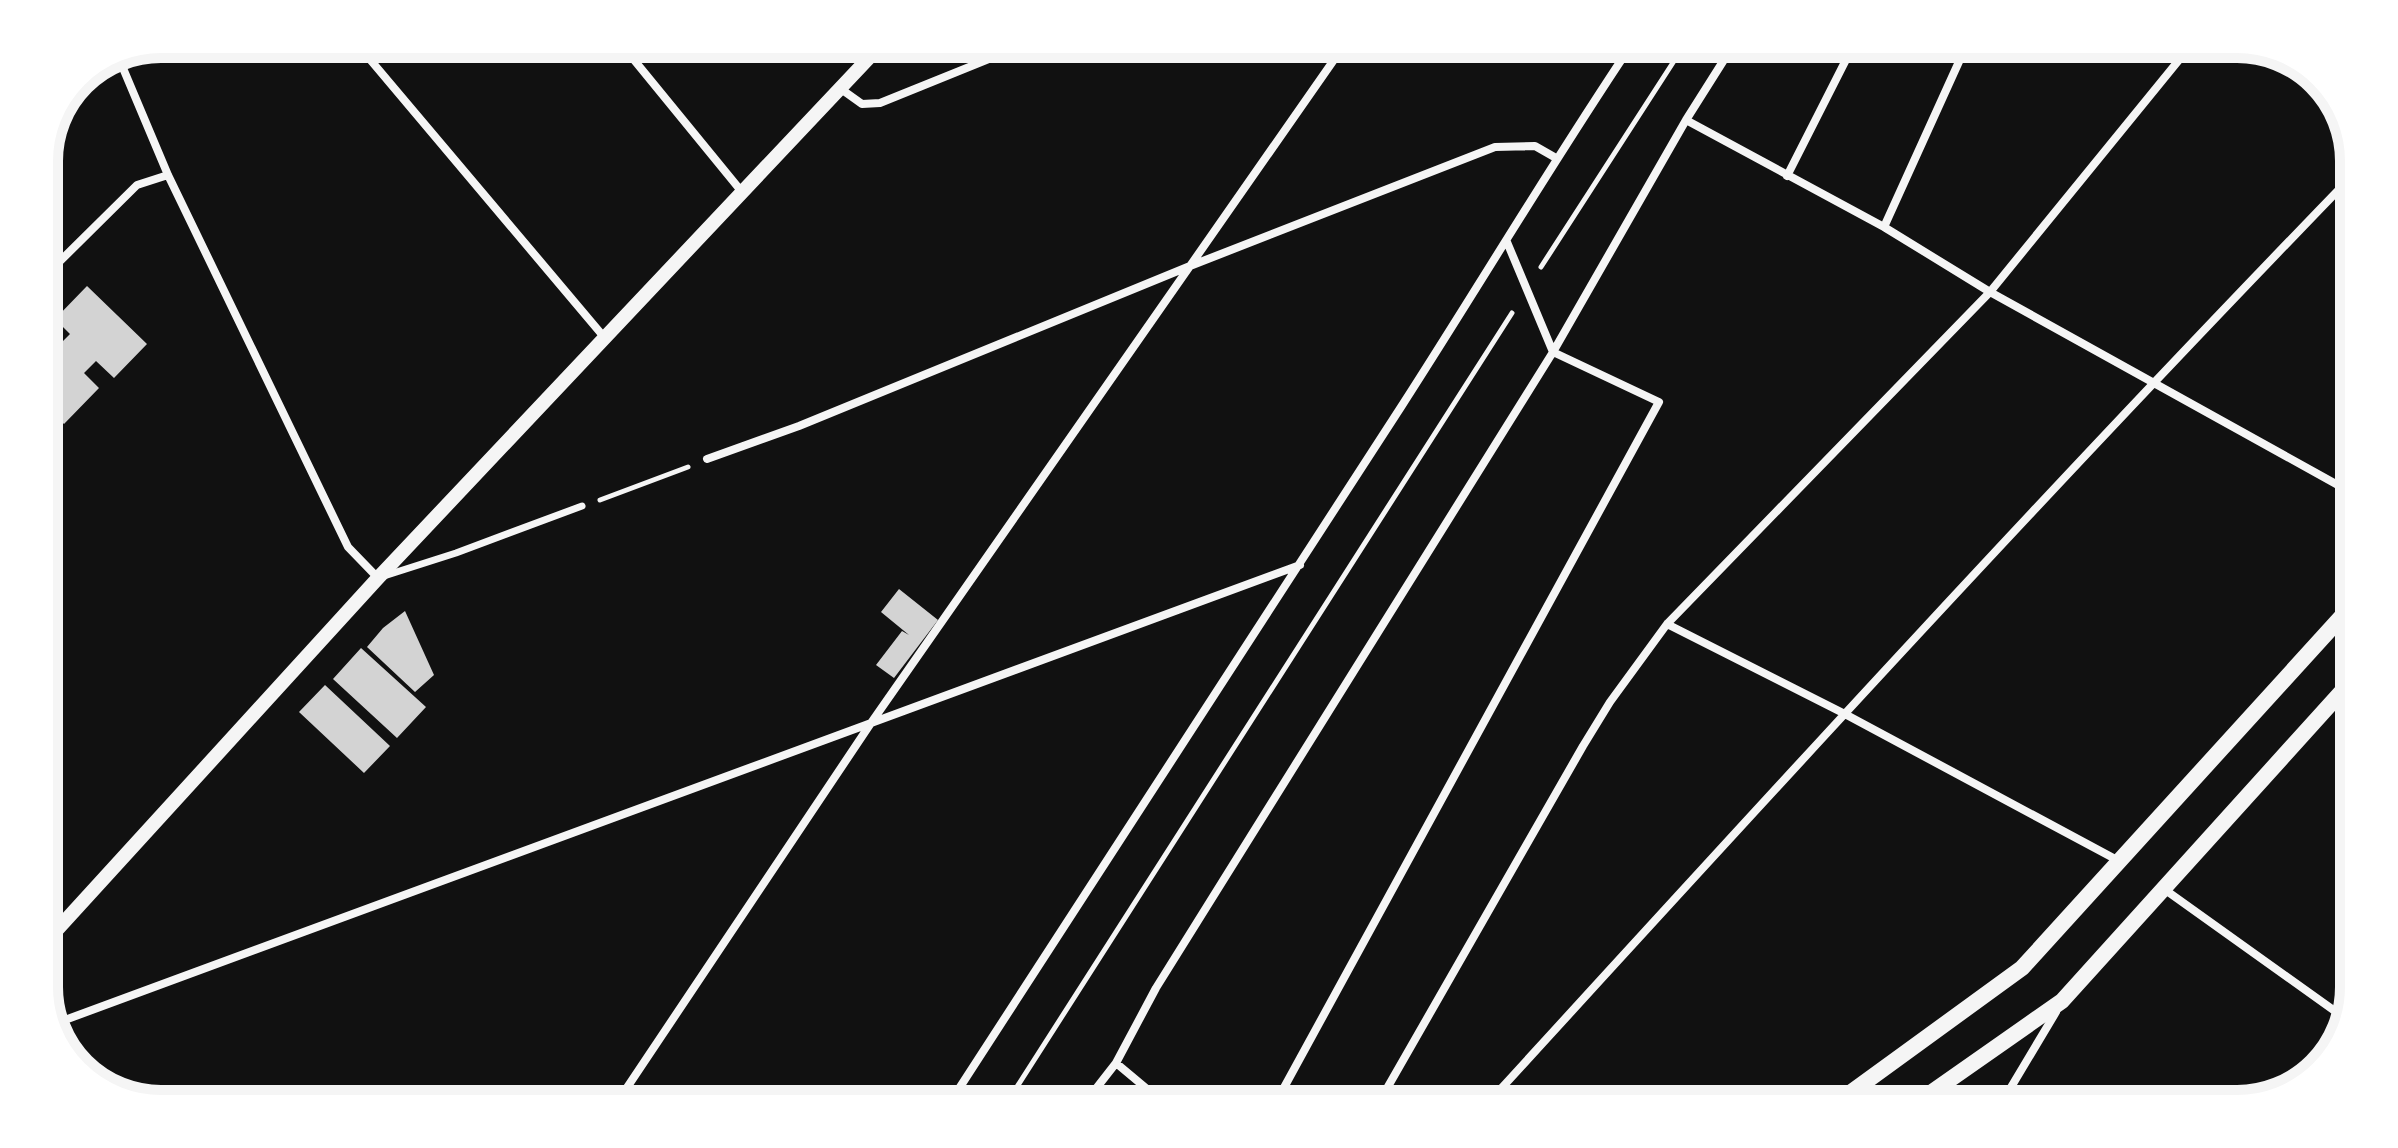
<svg xmlns="http://www.w3.org/2000/svg" width="2398" height="1148" font-family="'Work Sans',sans-serif">
  <rect width="100%" height="100%" fill="#111"/>
  <path fill="#d3d3d3" d="M87 286 147 344 114 378 96 361 84 373 99 388 64 424 44 405V331L59 345 70 334 55 319Z
    M899 589 938 620 894 678 876 665 902 631 909 635 881 612Z
    M405 611 434 675 415 692 367 647 383 628Z
    M361 648 426 707 397 738 333 679Z
    M325 685 390 746 364 773 299 712Z"/>
  <g fill="none" stroke-linecap="round" stroke-linejoin="round">
    <path stroke="#f5f5f5" stroke-width="5" d="M1541 267 1685 44
      M600 500 688 467
      M1006 1104 1512 313"/>
    <path stroke="#f5f5f5" stroke-width="7" d="M384 576 456 553 582 506"/>
    <path stroke="#f5f5f5" stroke-width="8" d="M357 44 604 337
      M621 44 742 192
      M120 61 168 175 348 547 378 578
      M841 89 862 104 880 103 1026 44
      M1686 120 1884 227 1990 292 2354 494
      M1787 176 1854 44
      M1884 227 1967 44
      M44 277 137 185 168 175
      M707 459 799 426 1190 266 1495 147 1535 146 1556 158
      M1667 624 1843 713 2119 861
      M2164 889 2346 1019
      M54 1024 1300 565
      M1116 1063 1165 1104
      M616 1104 871 723 1345 44
      M949 1104C1100 872 1251 640 1401 407 1479 286 1552 163 1632 44
      M1084 1104 1116 1063 1156 988 1553 352 1686 120 1734 44
      M1275 1104 1659 402 1553 352 1507 242
      M1378 1104 1583 746 1610 702 1667 624 1990 292 2192 44
      M1487 1104C1773 791 2059 478 2354 174
      M2001 1104 2056 1012"/>
    <path stroke="#f5f5f5" stroke-width="14" d="M44 944 378 578 882 44"/>
    <path stroke="#f5f5f5" stroke-width="16" d="M1835 1104 2022 968 2354 603
      M1915 1104 2062 1001 2354 678"/>
  </g>
  <path d="M0 0H2398V1148H0ZM161 58H2237A103 103 0 0 1 2340 161V987A103 103 0 0 1 2237 1090H161A103 103 0 0 1 58 987V161A103 103 0 0 1 161 58Z" fill="#fff" fill-rule="evenodd"/>
  <path fill="none" stroke="#f5f5f5" stroke-width="10" d="M161 58H2237A103 103 0 0 1 2340 161V987A103 103 0 0 1 2237 1090H161A103 103 0 0 1 58 987V161A103 103 0 0 1 161 58Z"/>
</svg>
